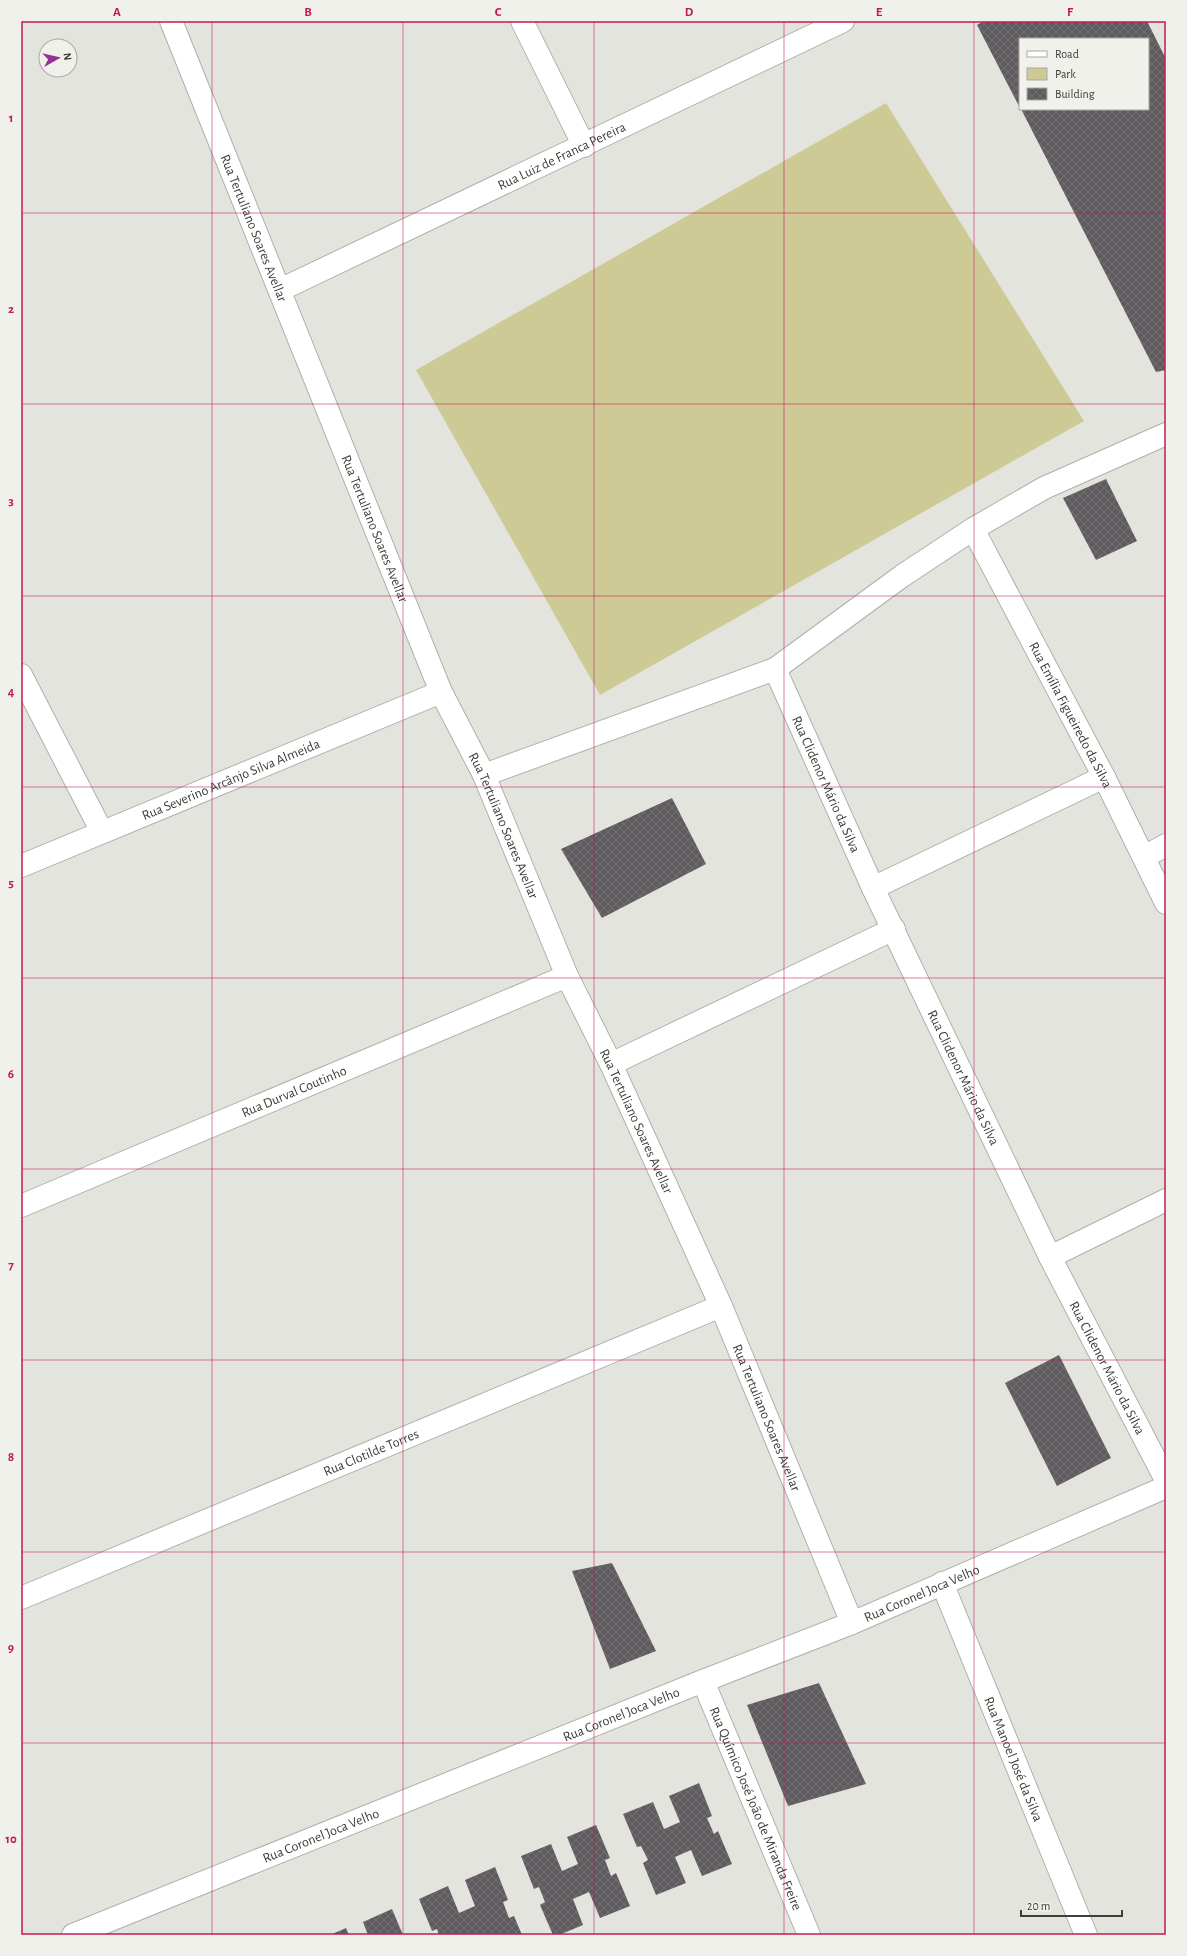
<svg xmlns="http://www.w3.org/2000/svg" width="1187" height="1956" font-family="'Alegreya Sans',sans-serif">
  <defs>
    <pattern id="building-cross-hatch" width="8" height="8" patternUnits="userSpaceOnUse"><rect width="8" height="8" fill="#5f5b5f"/><path d="M0 0l8 8M0 8l8-8" fill="none" stroke="#737073"/></pattern>
  </defs>
  <rect width="100%" height="100%" fill="#e4e4de"/>
  <path fill="#cdca95" d="M886 103 1084 421 600 695 416 370Z"/>
  <path fill="url(#building-cross-hatch)" d="M984 21H1147L1166 59V370L1156 372 1021 109H1148V39H1020V108L977 25Z
    M1106 479 1137 541 1096 560 1063 498Z
    M672 798 706 864 602 918 561 849Z
    M1059 1355 1111 1458 1057 1486 1005 1383Z
    M612 1563 656 1651 610 1669 572 1571Z
    M819 1683 866 1784 788 1806 747 1705Z
    M699 1783 712 1816 707 1818 714 1834 718 1831 732 1864 702 1876 691 1850 675 1857 686 1883 656 1895 643 1863 648 1860 641 1846 637 1847 623 1814 653 1802 664 1829 680 1822 669 1796Z
    M596 1825 610 1858 605 1860 611 1876 616 1873 630 1906 600 1918 589 1892 573 1899 583 1925 559 1935H553L540 1905 545 1902 539 1887 534 1889 521 1856 551 1844 562 1871 578 1864 567 1837Z
    M495 1867 508 1900 503 1902 509 1918 514 1916 522 1935H439L437 1929 432 1931 419 1899 448 1886 459 1913 475 1906 465 1880Z
    M392 1909 403 1935H368L363 1922Z
    M346 1928 349 1935H330Z"/>
  <g fill="none" stroke-linecap="round" stroke-linejoin="round">
    <defs>
      <g id="minor">
        <path id="s1" d="M171 21 441 692 484 775 567 976 611 1064 721 1306 852 1623"/>
        <path d="M522 21 584 146"/>
        <path id="s2" d="M280 290 843 21"/>
        <path id="s3" d="M973 529 1104 777 1166 903"/>
        <path id="s4" d="M775 669 873 888 1050 1257 1166 1480"/>
        <path d="M21 675 102 832"/>
        <path d="M484 775 775 669 902 576 973 529 1044 488 1166 434"/>
        <path d="M1144 857 1166 845"/>
        <path id="s5" d="M21 866 441 692"/>
        <path d="M873 888 1104 777"/>
        <path d="M611 1064 894 929"/>
        <path id="s6" d="M21 1206 567 976"/>
        <path d="M1050 1257 1166 1200"/>
        <path id="s7" d="M942 1583 1086 1935"/>
        <path id="s8" d="M21 1598 721 1306"/>
        <path id="s9" d="M703 1681 809 1935"/>
        <path id="s10" d="M73 1935 703 1681 852 1623 1166 1487"/>
      </g>
    </defs>
    <use href="#minor" stroke="#b0b0aa" stroke-width="24"/>
    <use href="#minor" stroke="#fff" stroke-width="22"/>
  </g>
  <path fill="none" stroke="#c2185b" stroke-width="1" stroke-opacity="0.55" d="M212 21V1935M403 21V1935M594 21V1935M784 21V1935M974 21V1935M21 213H1166M21 404H1166M21 596H1166M21 787H1166M21 978H1166M21 1169H1166M21 1360H1166M21 1552H1166M21 1743H1166"/>
  <g text-anchor="middle" stroke-width="4" stroke-linejoin="round" paint-order="stroke">
    <g font-size="14" fill="#3d3d3a" stroke="#f1f1eb">
      <text dy="5" stroke="none"><textPath href="#s2" startOffset="312">Rua Luiz de Franca Pereira</textPath></text>
      <text dy="5" stroke="none"><textPath href="#s1" startOffset="223">Rua Tertuliano Soares Avellar</textPath></text>
      <text dy="5" stroke="none"><textPath href="#s1" startOffset="547">Rua Tertuliano Soares Avellar</textPath></text>
      <text dy="5" stroke="none"><textPath href="#s3" startOffset="210">Rua Emília Figueiredo da Silva</textPath></text>
      <text dy="5" stroke="none"><textPath href="#s5" startOffset="227">Rua Severino Arcânjo Silva Almeida</textPath></text>
      <text dy="5" stroke="none"><textPath href="#s4" startOffset="126">Rua Clidenor Mário da Silva</textPath></text>
      <text dy="5" stroke="none"><textPath href="#s1" startOffset="871">Rua Tertuliano Soares Avellar</textPath></text>
      <text dy="5" stroke="none"><textPath href="#s4" startOffset="450">Rua Clidenor Mário da Silva</textPath></text>
      <text dy="5" stroke="none"><textPath href="#s6" startOffset="296">Rua Durval Coutinho</textPath></text>
      <text dy="5" stroke="none"><textPath href="#s1" startOffset="1195">Rua Tertuliano Soares Avellar</textPath></text>
      <text dy="5" stroke="none"><textPath href="#s4" startOffset="774">Rua Clidenor Mário da Silva</textPath></text>
      <text dy="5" stroke="none"><textPath href="#s1" startOffset="1519">Rua Tertuliano Soares Avellar</textPath></text>
      <text dy="5" stroke="none"><textPath href="#s8" startOffset="379">Rua Clotilde Torres</textPath></text>
      <text dy="5" stroke="none"><textPath href="#s10" startOffset="915">Rua Coronel Joca Velho</textPath></text>
      <text dy="5" stroke="none"><textPath href="#s10" startOffset="591">Rua Coronel Joca Velho</textPath></text>
      <text dy="5" stroke="none"><textPath href="#s7" startOffset="190">Rua Manoel José da Silva</textPath></text>
      <text dy="5" stroke="none"><textPath href="#s9" startOffset="138">Rua Químico José João de Miranda Freire</textPath></text>
      <text dy="5" stroke="none"><textPath href="#s10" startOffset="267">Rua Coronel Joca Velho</textPath></text>
    </g>
  </g>
  <rect width="1187" height="1956" fill="none" stroke="#f1f1eb" stroke-width="44"/>
  <rect x="1019" y="38" width="130" height="72" fill="#f1f1eb" stroke="#a9a9a4"/>
  <rect x="1027" y="51" width="20" height="6" fill="#ffffff" stroke="#a9a9a4"/>
  <text x="1055" y="58" font-size="12" fill="#3d3d3a">Road</text>
  <rect x="1027" y="68" width="20" height="12" fill="#cdca95" stroke="#a9a9a4"/>
  <text x="1055" y="78" font-size="12" fill="#3d3d3a">Park</text>
  <rect x="1027" y="88" width="20" height="12" fill="url(#building-cross-hatch)" stroke="#a9a9a4"/>
  <text x="1055" y="98" font-size="12" fill="#3d3d3a">Building</text>
  <g transform="translate(58 58) rotate(82)"><circle r="19" fill="#f1f1eb" stroke="#a9a9a4"/>
  <path d="M0-3L7 15L0 10L-7 15Z" fill="#983195"/>
  <text y="-6" font-size="11" font-weight="bold" text-anchor="middle" fill="#3d3d3a">N</text>
  </g>
  <path d="M1021 1910v6h101v-6" fill="none" stroke="#3d3d3a" stroke-width="2"/>
  <text x="1027" y="1910" font-size="12" fill="#3d3d3a" stroke="#f1f1eb" stroke-width="3" paint-order="stroke">20 m</text>
  <rect x="22" y="22" width="1143" height="1912" fill="none" stroke="#c2185b" stroke-width="1.5"/>
  <g font-size="13" text-anchor="middle" font-weight="bold" fill="#c2185b">
    <text x="117" y="16">A</text>
    <text x="308" y="16">B</text>
    <text x="498" y="16">C</text>
    <text x="689" y="16">D</text>
    <text x="879" y="16">E</text>
    <text x="1070" y="16">F</text>
    <text x="11" y="122">1</text>
    <text x="11" y="313">2</text>
    <text x="11" y="505">3</text>
    <text x="11" y="696">4</text>
    <text x="11" y="887">5</text>
    <text x="11" y="1078">6</text>
    <text x="11" y="1269">7</text>
    <text x="11" y="1461">8</text>
    <text x="11" y="1652">9</text>
    <text x="11" y="1843">10</text>
  </g>
</svg>
